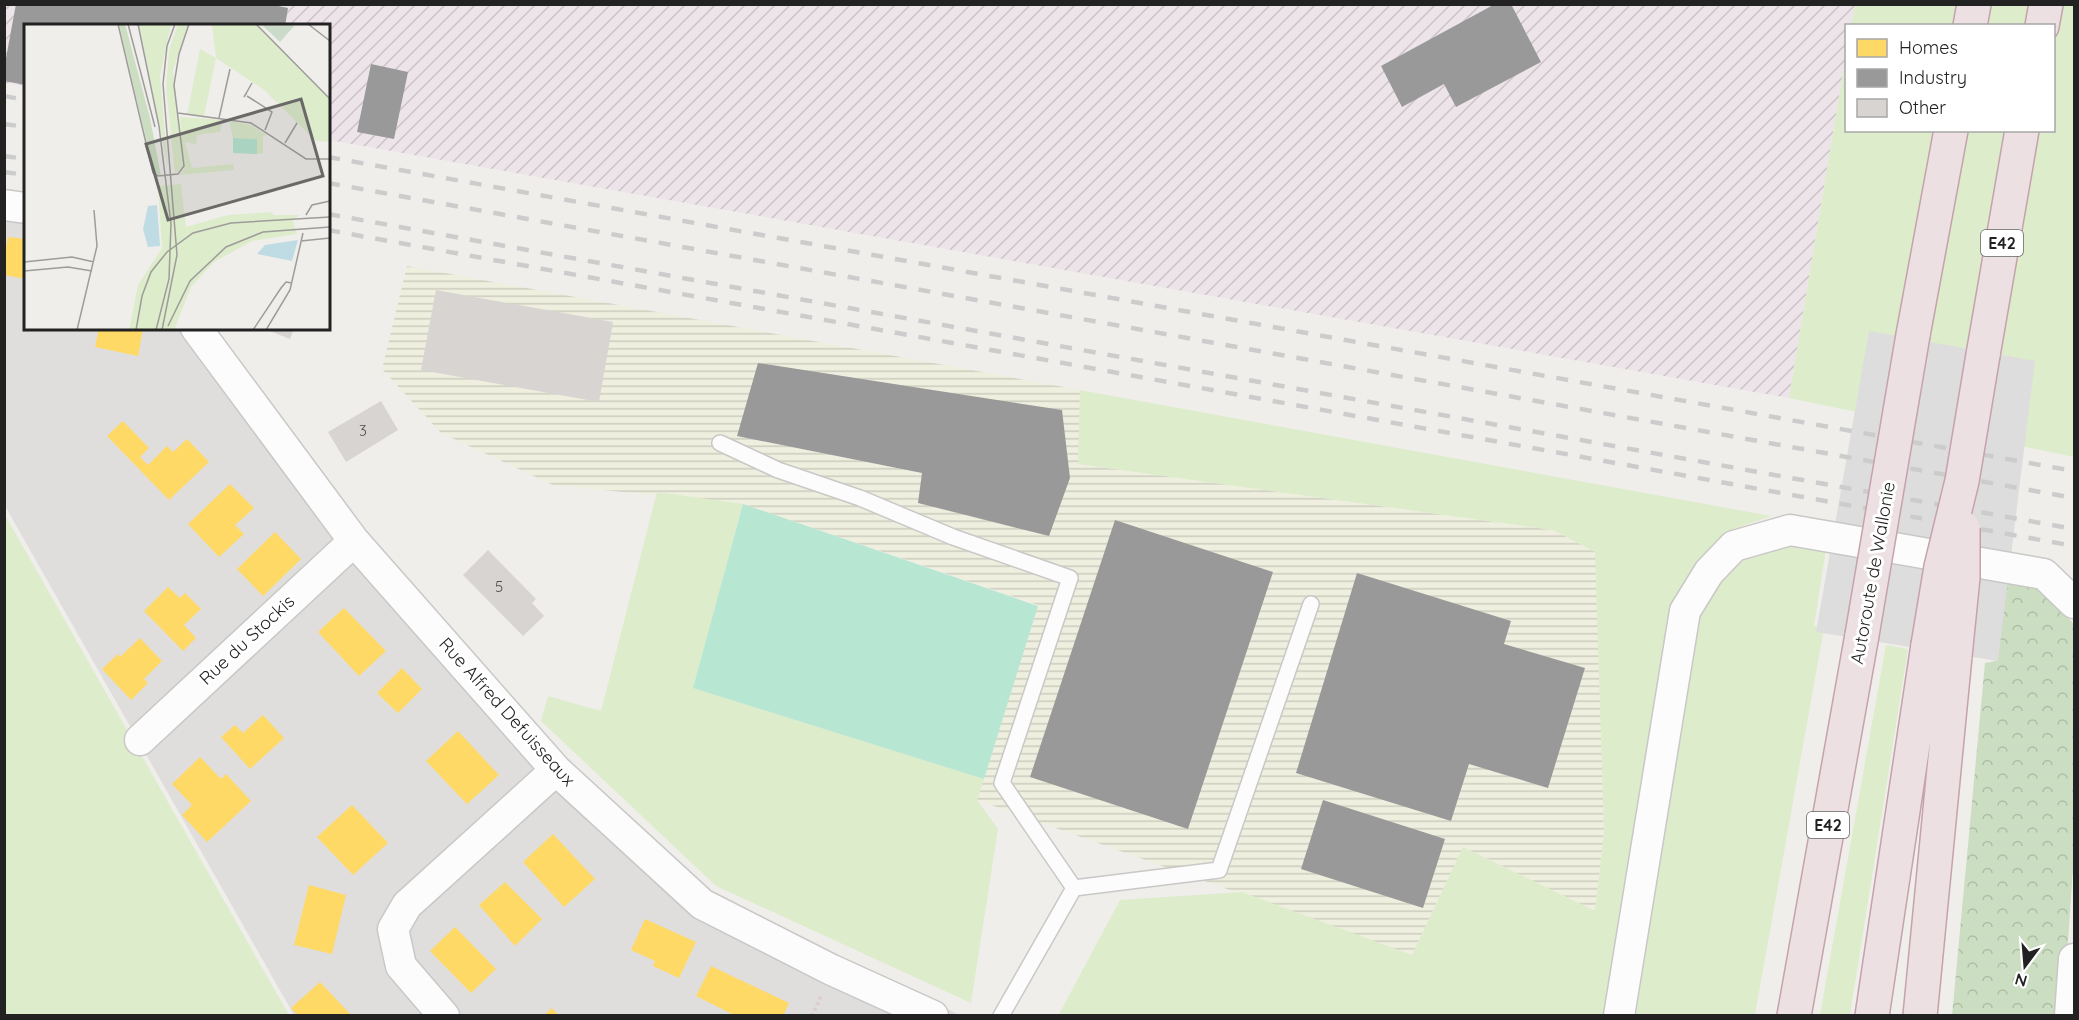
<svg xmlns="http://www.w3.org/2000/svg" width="2079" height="1020" font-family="Quicksand,sans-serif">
  <defs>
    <pattern id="industrial-furrows" width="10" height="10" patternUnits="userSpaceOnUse" patternTransform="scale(1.5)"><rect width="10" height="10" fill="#ede4e9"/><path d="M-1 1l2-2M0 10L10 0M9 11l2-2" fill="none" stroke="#cbc3c8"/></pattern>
    <pattern id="farmland-rules" width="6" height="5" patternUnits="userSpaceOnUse" patternTransform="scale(1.5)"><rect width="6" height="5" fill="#efefdf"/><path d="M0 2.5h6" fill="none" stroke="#cdcdbf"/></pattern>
    <pattern id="forest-crowns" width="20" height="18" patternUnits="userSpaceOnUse" patternTransform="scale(1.5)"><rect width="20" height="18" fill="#cbdec1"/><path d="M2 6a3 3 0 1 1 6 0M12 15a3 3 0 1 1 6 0" fill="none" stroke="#aebea6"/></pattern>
  </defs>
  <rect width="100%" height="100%" fill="#f0eeeb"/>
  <path fill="#dfdedc" d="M4 209 25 213 26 328 191 329 555 754 708 898 960 1015H294L5 506Z"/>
  <path fill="url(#industrial-furrows)" d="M4 5H1855L1851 25 1846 26V54L1789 398 329 140 328 26H26L25 86 5 83Z"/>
  <path fill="url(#farmland-rules)" d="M407 266 1080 390 1079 464 1553 530 1596 552 1604 832 1595 911 1463 847 1412 955 977 800 1038 605 743 504 553 485 441 433 382 369Z"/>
  <path fill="#ddeccb" d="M1855 5H2074V457L1789 398 1846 54V130H2054V26L1851 25Z
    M1080 390 1771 516 1731 530 1696 568 1612 1015 1058 1016 1120 900 1242 892 1412 955 1463 847 1595 911 1604 832 1595 552 1553 530 1078 464Z
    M657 492 743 504 693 688 984 779 977 800 998 829 971 1003 716 886 541 721 548 696 601 711Z
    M5 515 289 1015H5Z
    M1785 543H1827L1814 626 1824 628 1755 1015 1636 1016 1697 611 1740 557Z
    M1886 645 1908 649 1850 1015H1820Z"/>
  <path fill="url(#forest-crowns)" d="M2008 572 2049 590 2074 625V853L2063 1015 1952 1016 1985 663 1995 661Z"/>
  <path fill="#b7e6d2" d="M743 504 1038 606 984 779 693 688Z"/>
  <path fill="#dedddd" d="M1869 331 2035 361 1998 661 1816 632Z"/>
  <path fill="#ffd966" d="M8 237 26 239V279L4 275V258Z
    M99 328H143L138 356 95 347Z
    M123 421 149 448 140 457 148 465 167 446 173 452 187 439 209 462 169 500 107 436Z
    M230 484 254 508 235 525 244 534 219 557 188 524Z
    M275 532 301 559 263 596 237 569Z
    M168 587 180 598 185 593 201 609 184 625 196 638 183 651 144 611Z
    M344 608 386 651 359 676 318 632Z
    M140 638 162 661 144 679 148 683 131 700 102 669 118 654 120 657Z
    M402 668 422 689 398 713 377 693Z
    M263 715 284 738 250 769 221 737 235 725 243 733Z
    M458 731 499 775 467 804 426 761Z
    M200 757 221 779 226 774 251 801 207 842 182 815 192 805 172 784Z
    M352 805 388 843 353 875 317 837Z
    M553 834 595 879 564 907 523 862Z
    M505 882 542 919 515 946 479 905Z
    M309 885 346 895 332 954 294 945Z
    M645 919 696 942 679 978 653 966 655 961 631 950Z
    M455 927 496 969 471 993 430 951Z
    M711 966 789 1003 783 1016H736L696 996Z
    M320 982 352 1016H298L291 1008Z
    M552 1008 559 1016H543Z"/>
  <path fill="#999" d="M16 4H268L288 8 285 26H26V85L4 81V69Z
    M1495 4H1511L1541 62 1456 107 1444 84 1402 107 1381 66Z
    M371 64 408 72 394 139 357 132Z
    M758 363 1062 410 1070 478 1049 536 918 503 922 473 737 436Z
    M1115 520 1273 572 1188 829 1030 777Z
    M1357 573 1511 621 1504 644 1585 668 1548 788 1469 764 1451 821 1296 773Z
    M1323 800 1445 839 1423 908 1301 869Z"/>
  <path fill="#d7d4d2" d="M436 290 613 322 599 402 421 370Z
    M262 328H294L290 339Z
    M381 401 398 430 346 462 328 432Z
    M488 550 536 599 532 603 544 616 523 636 463 575Z"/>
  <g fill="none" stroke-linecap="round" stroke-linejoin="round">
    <defs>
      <path id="lane" d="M720 443 778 470 860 498 953 537 1070 578 1002 783 1074 888 1001 1016
        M1074 888 1219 870 1311 604"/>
      <path id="street" d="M4 205 26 208
        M196 328 354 541 556 770 702 904 832 970 933 1016
        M140 740 354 541
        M444 1016 401 966 393 929 407 905 556 770
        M1619 1016 1685 611 1709 572 1734 546 1790 530 2044 574 2074 603
        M2070 1016 2074 959"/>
      <path id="highway" d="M1970 26 1974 4
        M2042 26 2046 4
        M1913 335 1951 130
        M1983 355 2022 130
        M1794 1016 1862 635
        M1872 1016 1928 645
        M1920 1016 1955 656"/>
    </defs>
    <use href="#lane" stroke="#c9c8c7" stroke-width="18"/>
    <use href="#street" stroke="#c9c8c7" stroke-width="33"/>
    <use href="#highway" stroke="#c5a2ac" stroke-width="36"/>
    <path stroke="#dccecd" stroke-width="4" stroke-dasharray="3 3" stroke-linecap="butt" d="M812 1016 822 994"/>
    <use href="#lane" stroke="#fdfcfc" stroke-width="15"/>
    <use href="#street" stroke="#fdfcfc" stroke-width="30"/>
    <use href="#highway" stroke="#ece0e2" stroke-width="33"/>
    <path stroke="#ccc" stroke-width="4.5" stroke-dasharray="12 12" stroke-linecap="butt" d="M4 96 26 100
      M4 124 26 127
      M4 156 26 159
      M328 157 2074 471
      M4 172 26 175
      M328 183 2074 498
      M328 214 2074 529
      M328 230 2074 546"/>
    <defs>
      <path id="highway-bridge" d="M1862 635 1913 335
        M1928 645 1941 567 1962 481 1983 355
        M1955 656 1963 577V528"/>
    </defs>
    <use href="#highway-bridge" stroke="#c5a2ac" stroke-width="36" stroke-linecap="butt"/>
    <use href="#highway-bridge" stroke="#ece0e2" stroke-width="33"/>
  </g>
  <g text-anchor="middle" stroke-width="6" stroke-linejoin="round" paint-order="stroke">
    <g font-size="15" fill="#4f4e4e">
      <text x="363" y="436">3</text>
      <text x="499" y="592">5</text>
    </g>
    <g fill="#fff" stroke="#646464" stroke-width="1.5">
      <rect x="1981" y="230" width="42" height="26" rx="4.5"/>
      <rect x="1807" y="812" width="42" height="26" rx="4.5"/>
    </g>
    <g font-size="16" font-weight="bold" fill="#222">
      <text x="2002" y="249">E42</text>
      <text x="1828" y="831">E42</text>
    </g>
    <g font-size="18" fill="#222" stroke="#fff">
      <text transform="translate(1873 573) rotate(-80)" y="6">Autoroute de Wallonie</text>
      <text transform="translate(247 640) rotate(-43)" y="6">Rue du Stockis</text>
      <text transform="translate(507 712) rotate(48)" y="6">Rue Alfred Defuisseaux</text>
    </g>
  </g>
  <g transform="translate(24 24)">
    <rect width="306" height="306" fill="#f0eeeb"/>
    <path d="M115 0H147L136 52 144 144ZM154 0H164L149 46 159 142 151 150 142 63 145 26ZM188 0H231L253 20 306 76V118L292 117 239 65 192 34ZM176 25 192 34 180 92 163 91ZM156 93 199 96 196 108 173 111 172 120 161 118 168 144 209 140 210 146 156 151 160 145ZM205 97 227 101 243 111 239 112V129L233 130 232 115 209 114ZM157 160 162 203 204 191 248 188 250 191H275L269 197 273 210 228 217 190 238 167 263 150 306H105L114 261 138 224 134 162Z" fill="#ddeccb"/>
    <path d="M95 0H101L126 94 137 152 130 149Z" fill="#cbdec1"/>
    <path d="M237 0H268L270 2 256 18Z" fill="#cadbca"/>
    <path d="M209 114 233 115V130L209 129Z" fill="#b7e6d2"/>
    <path d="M133 181 136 222 124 223 119 205 124 182ZM274 216 268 237 233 230 241 221Z" fill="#bfdbe3"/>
    <path fill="none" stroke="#9e9c9b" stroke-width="1.5" d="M94 0 129 149 134 152 154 150 160 142 150 61 155 30 165 0M104 0 131 103M114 0 135 102 147 200 145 255 132 306M232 0 306 75M284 0 306 17M223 68 220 73 228 59M223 72 248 88 241 106M154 89 227 99 282 135H306M195 94 206 45M261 119 273 99M282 191 288 181 306 177M277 217 306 214M0 238 48 233 70 238M0 247 44 243 68 247M144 302 166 257 202 223 239 208 306 203M53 306 73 222 70 186M112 306 118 272 127 248 143 228 169 209 207 199 306 193M138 306 153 231 139 60 143 22 151 0M229 306 257 264 262 258 268 259M242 306 266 266 279 209"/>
    <path fill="#6a6968" fill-opacity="0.15" stroke="#6a6968" stroke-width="3" d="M277 75 299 152 144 196 122 120Z"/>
    <rect width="306" height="306" fill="none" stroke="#222" stroke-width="3"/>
  </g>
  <rect width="2079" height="1020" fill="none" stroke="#222222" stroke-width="12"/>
  <rect x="1845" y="24" width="210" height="108" fill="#ffffff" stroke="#a7a7a7" stroke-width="1.5"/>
  <rect x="1857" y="39" width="30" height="18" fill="#ffd966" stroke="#a7a7a7" stroke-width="1.5"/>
  <text x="1899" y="54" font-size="18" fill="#222222">Homes</text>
  <rect x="1857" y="69" width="30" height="18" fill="#999999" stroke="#a7a7a7" stroke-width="1.5"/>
  <text x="1899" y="84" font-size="18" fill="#222222">Industry</text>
  <rect x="1857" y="99" width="30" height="18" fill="#d7d4d2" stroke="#a7a7a7" stroke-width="1.5"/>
  <text x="1899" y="114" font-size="18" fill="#222222">Other</text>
  <g transform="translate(2025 966) rotate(196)" stroke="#ffffff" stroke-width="4.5" paint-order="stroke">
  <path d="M0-4.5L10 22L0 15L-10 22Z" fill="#222222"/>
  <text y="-9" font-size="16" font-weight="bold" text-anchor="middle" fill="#222222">N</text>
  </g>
</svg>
